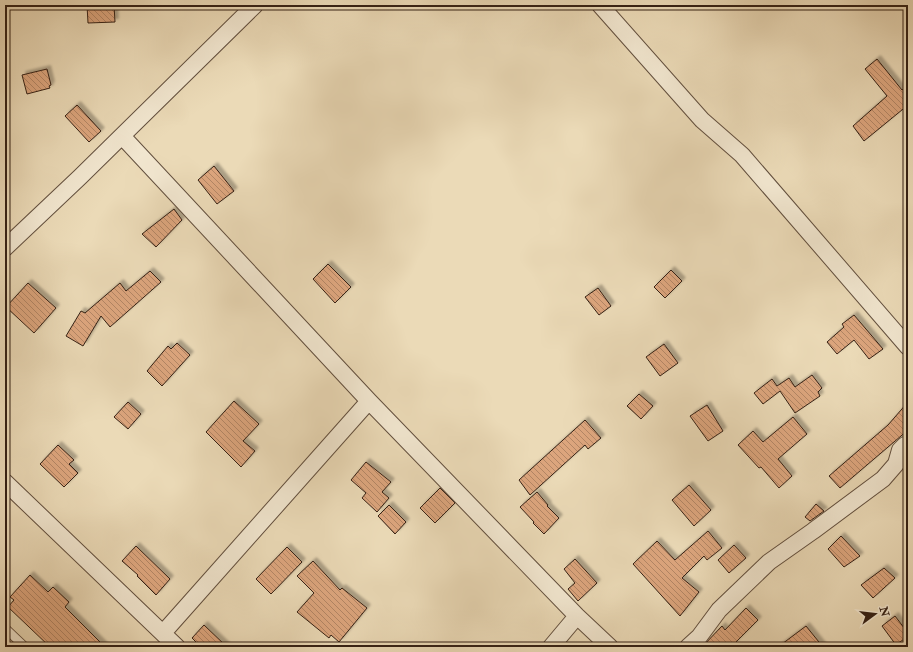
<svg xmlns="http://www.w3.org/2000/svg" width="913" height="652" font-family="'IM FELL Double Pica',serif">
  <defs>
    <pattern id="building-back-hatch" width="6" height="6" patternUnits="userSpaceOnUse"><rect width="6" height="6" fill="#dca57d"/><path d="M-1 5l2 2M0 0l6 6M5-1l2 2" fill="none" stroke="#b38665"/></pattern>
    <filter id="shadow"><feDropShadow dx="3.5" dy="-3.5" stdDeviation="1" flood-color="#0004"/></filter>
  </defs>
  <rect width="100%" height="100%" fill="#ebdab7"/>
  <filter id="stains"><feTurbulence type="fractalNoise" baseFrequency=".005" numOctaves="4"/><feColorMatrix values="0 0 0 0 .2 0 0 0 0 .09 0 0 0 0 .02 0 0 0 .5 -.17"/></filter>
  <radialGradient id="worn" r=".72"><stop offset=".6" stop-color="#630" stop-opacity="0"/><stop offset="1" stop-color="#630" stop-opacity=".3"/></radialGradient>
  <path fill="url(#building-back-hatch)" stroke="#352115" filter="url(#shadow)" d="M87 5H114L115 22 88 23Z
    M877 59 902 90 908 85V105L864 141 853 126 887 96 865 69Z
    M47 69 51 85 49 86 50 88 27 94 22 75Z
    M77 105 101 131 89 142 65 116Z
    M214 166 234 191 217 204 198 180Z
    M174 209 182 220 156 247 142 234Z
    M328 264 351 287 335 303 313 279Z
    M671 270 682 281 665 298 654 287Z
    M150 271 161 282 110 327 101 316 83 346 66 336 81 311 85 313 120 283 126 291Z
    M28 283 56 308 34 333 6 307Z
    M598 288 611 306 599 315 585 297Z
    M854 315 883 349 869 359 854 340 837 354 827 342 844 327 842 324Z
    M177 343 190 355 162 386 147 371 168 346 171 349Z
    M664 344 678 363 660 376 646 357Z
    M812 375 822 388 818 392 820 396 795 413 780 391 763 404 754 393 772 379 777 386 789 378 795 387Z
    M639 394 653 406 641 419 627 406Z
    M234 401 259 424 243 441 255 451 241 467 206 432Z
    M128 402 141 414 128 429 114 417Z
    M908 402V430L840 488 829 476 888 425Z
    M707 405 723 431 708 441 690 416Z
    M793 417 807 434 778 459 792 476 779 488 761 467 759 468 738 445 753 431 763 442Z
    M585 420 601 438 588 449 585 445 530 495 519 480Z
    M58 445 74 460 69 464 78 473 64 487 40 464Z
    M366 462 391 482 382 492 389 498 377 512 362 498 366 493 351 480Z
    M689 485 711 510 694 526 672 500Z
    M440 488 455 503 435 523 420 508Z
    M537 492 548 505 547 506 559 518 544 534 533 523 534 522 520 507Z
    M816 504 824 511 810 521 805 517Z
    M389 505 406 522 395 534 378 516Z
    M708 531 722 548 707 560 704 556 682 578 699 592 680 616 633 564 657 541 675 560Z
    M841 536 860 556 844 567 828 549Z
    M734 545 746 558 729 573 718 560Z
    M136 546 170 579 156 595 137 576 138 575 122 561Z
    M287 547 302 562 271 594 256 579Z
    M575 559 597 583 578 601 568 589 575 583 564 569Z
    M313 561 340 590 342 588 367 608 339 642 331 635 329 638 297 612 314 593 297 576Z
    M884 568 895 578 873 598 861 585Z
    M30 575 48 592 53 587 69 602 65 607 105 647H50L8 607 14 600 10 597Z
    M746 608 758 620 731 647H702L722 626 725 630Z
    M895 616 908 633V636L896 645 882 626Z
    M204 625 227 647H201L192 638Z
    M806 626 823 647H778Z"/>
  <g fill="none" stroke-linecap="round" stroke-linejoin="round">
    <defs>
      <path id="lane" d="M5 628 25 647"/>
      <path id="street" d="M600 5 702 120 742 155 908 347
        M122 136 369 401 577 616 610 647
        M5 248 80 177 255 5
        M5 482 177 647
        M163 633 369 401
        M551 647 577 616
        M688 647 699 637 719 610 769 562 813 531 883 479 896 464 900 450 905 445 908 446"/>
    </defs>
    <use href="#lane" stroke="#624f3e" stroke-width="10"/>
    <use href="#street" stroke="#624f3e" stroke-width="18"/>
    <use href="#lane" stroke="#f2e7d0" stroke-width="8"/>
    <use href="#street" stroke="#f2e7d0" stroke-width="16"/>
  </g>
  <rect width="913" height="652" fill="none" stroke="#ebdab7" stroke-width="20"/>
  <rect x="6" y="6" width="901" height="640" fill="none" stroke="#352115" stroke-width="2"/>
  <rect x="10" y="10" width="893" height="632" fill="none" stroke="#352115"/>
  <g transform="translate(875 614) rotate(75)" stroke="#f2e7d0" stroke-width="3" paint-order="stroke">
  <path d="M0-3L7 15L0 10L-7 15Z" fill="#352115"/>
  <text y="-6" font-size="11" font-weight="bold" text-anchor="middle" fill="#352115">N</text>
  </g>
  <rect width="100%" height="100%" filter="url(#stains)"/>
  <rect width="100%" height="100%" fill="url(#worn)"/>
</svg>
